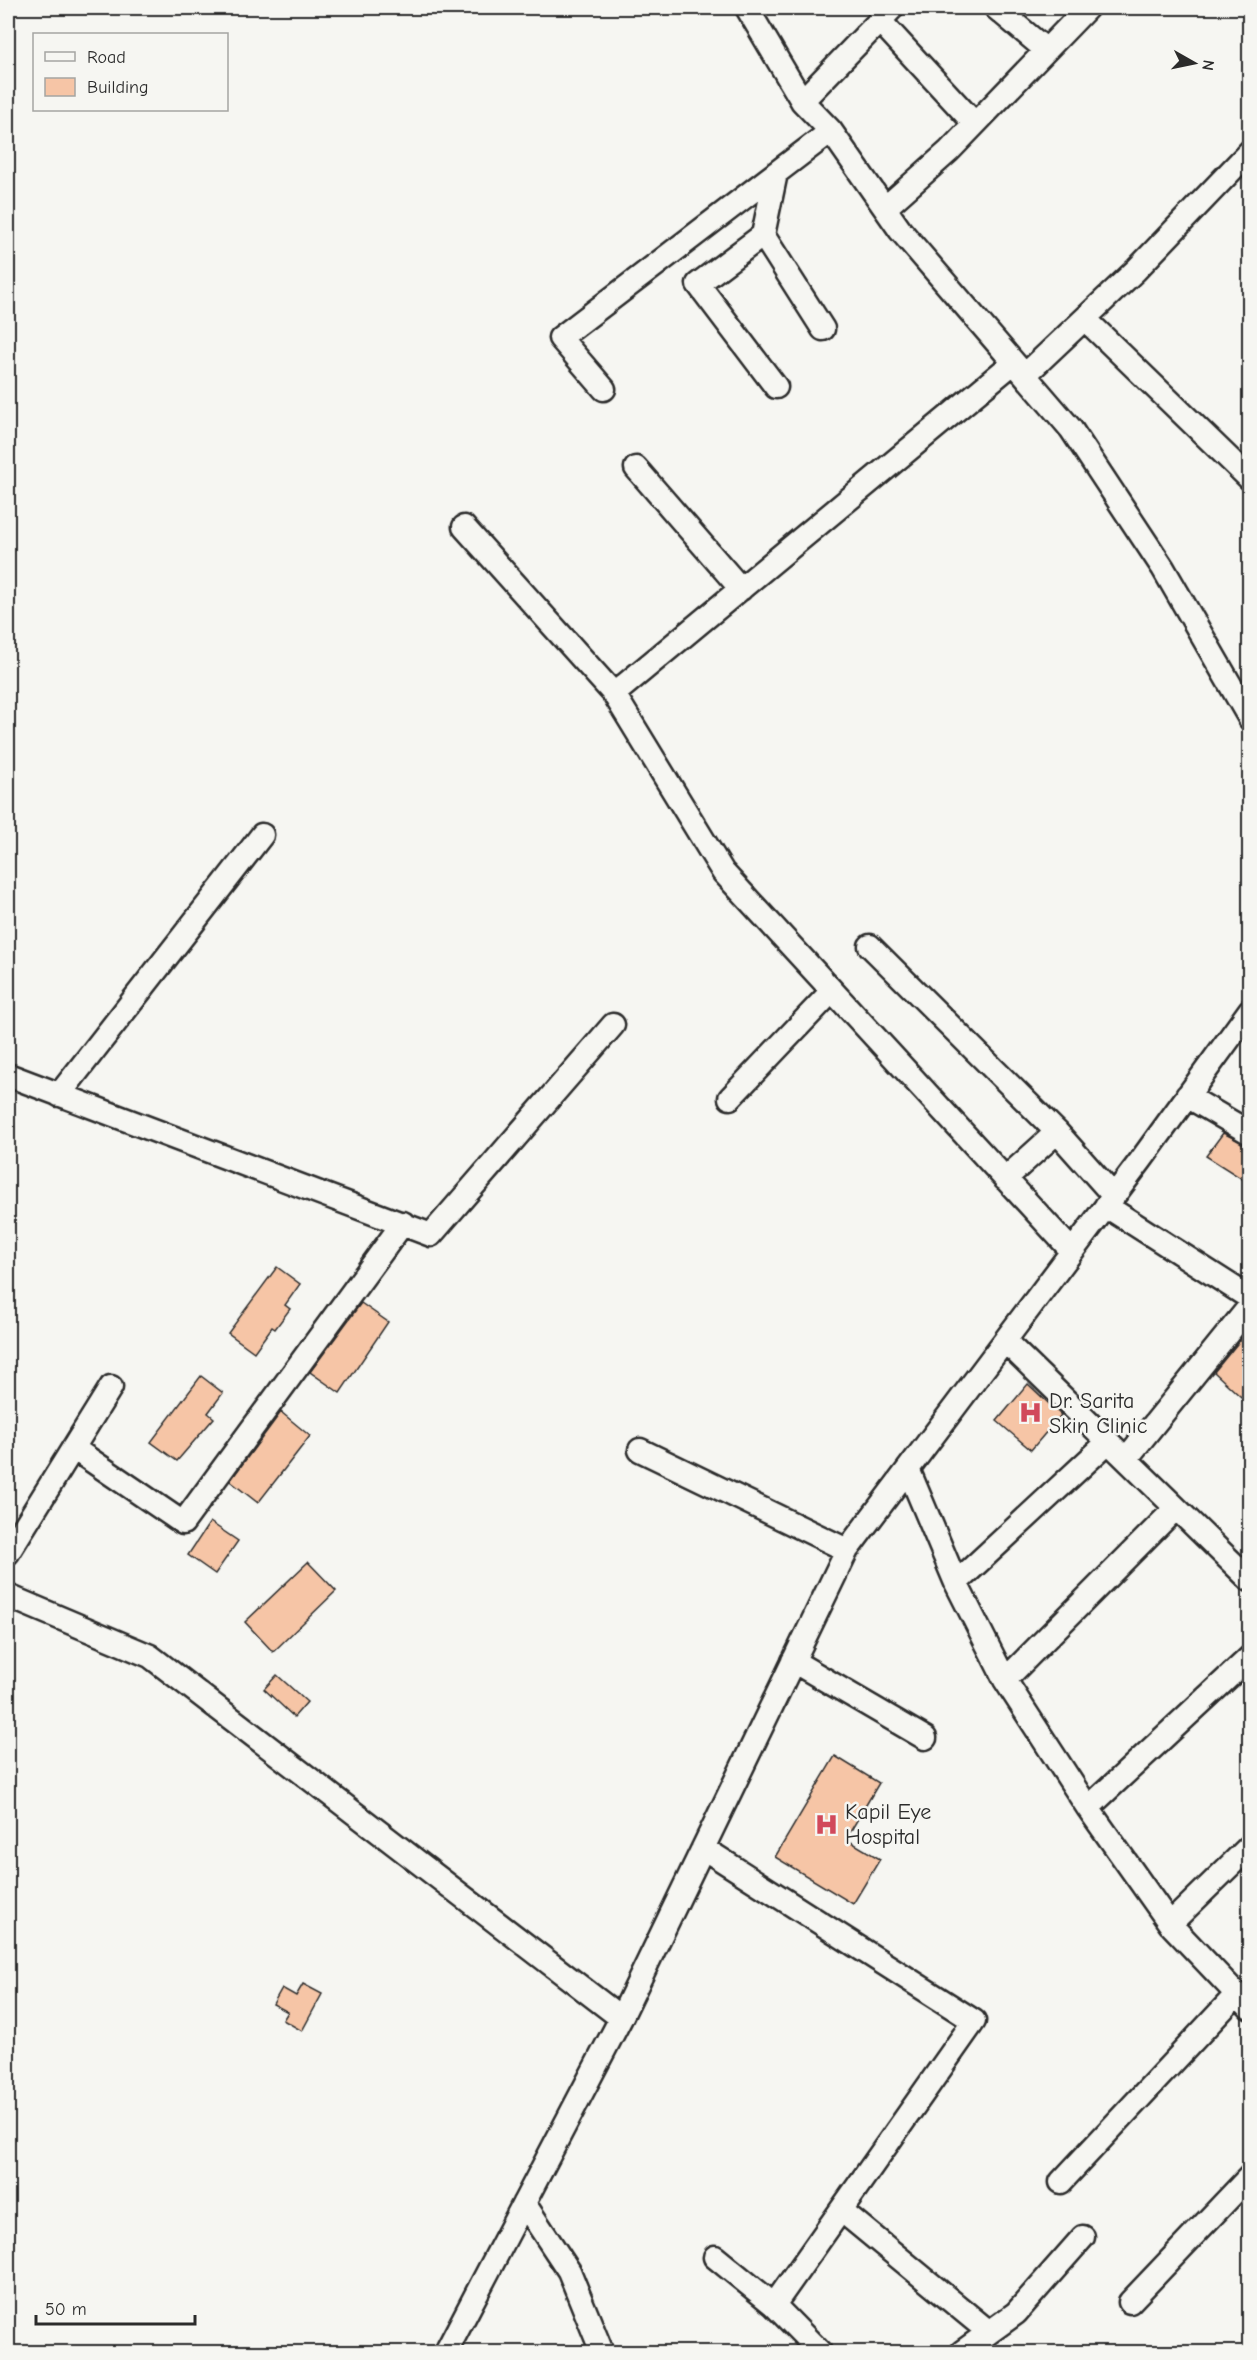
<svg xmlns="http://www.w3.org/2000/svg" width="1257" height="2360" font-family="'Comic Neue',sans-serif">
  <rect width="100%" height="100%" fill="#f6f6f2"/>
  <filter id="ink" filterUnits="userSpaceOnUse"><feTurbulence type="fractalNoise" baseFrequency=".0167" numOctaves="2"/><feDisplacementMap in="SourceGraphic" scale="12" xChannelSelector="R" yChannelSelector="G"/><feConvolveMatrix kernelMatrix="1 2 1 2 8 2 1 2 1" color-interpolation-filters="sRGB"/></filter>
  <g filter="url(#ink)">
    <path fill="#f6c5a6" stroke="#2b2b2b" stroke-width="1.5" d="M1223 1133 1250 1146V1184L1206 1156Z
      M277 1267 300 1284 285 1305 290 1309 275 1329 272 1327 254 1352 228 1333Z
      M361 1303 388 1322 340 1393 310 1372Z
      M1250 1328V1388L1241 1397 1214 1372Z
      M201 1376 223 1393 208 1413 214 1418 177 1461 151 1442Z
      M1028 1384 1061 1415 1031 1450 997 1421Z
      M281 1412 310 1436 258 1503 230 1481Z
      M210 1522 238 1541 215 1574 188 1555Z
      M308 1562 336 1591 273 1652 245 1622Z
      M277 1675 307 1702 294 1717 264 1689Z
      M835 1756 879 1783 846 1839 880 1859 853 1904 775 1857Z
      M303 1984 322 1994 302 2031 283 2020 288 2012 273 2004 282 1988 296 1996Z"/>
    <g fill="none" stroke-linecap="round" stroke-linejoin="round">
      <defs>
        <path id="minor" d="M747 8 802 101 831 131 900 230 1071 429 1163 568 1250 719
          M996 8 1046 50
          M879 20 975 124
          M802 101 892 8
          M885 208 949 151 1087 8
          M763 235 776 173
          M1085 319 1250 479
          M1025 375 1136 270 1250 151
          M776 387 698 284 763 235 823 329
          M604 389 560 338 831 131
          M636 468 741 589
          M464 527 614 694 1013 363
          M614 694 723 872 1072 1251
          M870 946 1057 1132 1113 1195
          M8 1075 431 1235 613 1025
          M59 1095 262 835
          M1187 1096 1250 1133
          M730 1098 832 991
          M1005 1179 1057 1132
          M1106 1206 1250 1298
          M1005 1341 1250 1580
          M73 1448 183 1523 403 1223
          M640 1450 847 1550
          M1126 1459 1250 1306
          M908 1469 956 1583 1005 1680 1088 1808 1170 1924 1250 2008
          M8 1553 111 1387
          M956 1583 1108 1442
          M8 1596 150 1656 621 2018
          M793 1661 925 1738
          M1005 1680 1176 1508
          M1088 1808 1250 1657
          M703 1848 974 2021 774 2305
          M1170 1924 1250 1846
          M1061 2182 1236 1995
          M524 2203 569 2271 602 2352
          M841 2210 989 2332
          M715 2257 774 2305 820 2352
          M1130 2302 1250 2176
          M446 2352 621 2018 847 1550 1141 1160 1250 1010
          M962 2352 1016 2313 1083 2237"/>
      </defs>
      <use href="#minor" stroke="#2b2b2b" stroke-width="27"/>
      <use href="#minor" stroke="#f6f6f2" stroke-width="22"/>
    </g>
  </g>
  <defs>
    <symbol id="hospital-bare" viewBox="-9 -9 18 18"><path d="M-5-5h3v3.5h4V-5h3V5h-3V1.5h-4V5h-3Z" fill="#d1495b" stroke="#f6f6f2" stroke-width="2.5" paint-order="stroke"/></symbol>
  </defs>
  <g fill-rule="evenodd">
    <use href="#hospital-bare" x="1014" y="1396" width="33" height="33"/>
    <use href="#hospital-bare" x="810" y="1808" width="33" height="33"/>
  </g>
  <g text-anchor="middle" stroke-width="5" stroke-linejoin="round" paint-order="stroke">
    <g font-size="22" fill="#2b2b2b" stroke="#f6f6f2" text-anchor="start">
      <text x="1049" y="1408">Dr. Sarita<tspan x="1049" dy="25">Skin Clinic</tspan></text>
      <text x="845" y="1819">Kapil Eye<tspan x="845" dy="25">Hospital</tspan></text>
    </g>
  </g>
  <rect width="1257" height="2360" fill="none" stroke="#f6f6f2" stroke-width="30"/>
  <rect x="15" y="15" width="1227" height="2330" fill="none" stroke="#2b2b2b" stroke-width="2" filter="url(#ink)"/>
  <rect x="33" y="33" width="195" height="78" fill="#f6f6f2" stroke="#a5a5a2" stroke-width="1.5"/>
  <rect x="45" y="52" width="30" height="9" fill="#f6f6f2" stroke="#a5a5a2" stroke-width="1.5"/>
  <text x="87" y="63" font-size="18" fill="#2b2b2b">Road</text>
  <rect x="45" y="78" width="30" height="18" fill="#f6c5a6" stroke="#a5a5a2" stroke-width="1.5"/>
  <text x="87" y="93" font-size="18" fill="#2b2b2b">Building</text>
  <g transform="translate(1194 63) rotate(99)" stroke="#f6f6f2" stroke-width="4.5" paint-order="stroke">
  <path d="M0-4.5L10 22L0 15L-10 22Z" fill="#2b2b2b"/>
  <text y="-9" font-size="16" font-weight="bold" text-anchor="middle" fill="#2b2b2b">N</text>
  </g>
  <path d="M36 2315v9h159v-9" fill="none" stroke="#2b2b2b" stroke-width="3"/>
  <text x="45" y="2315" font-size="18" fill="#2b2b2b" stroke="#f6f6f2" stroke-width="4.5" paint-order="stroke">50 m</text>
</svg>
